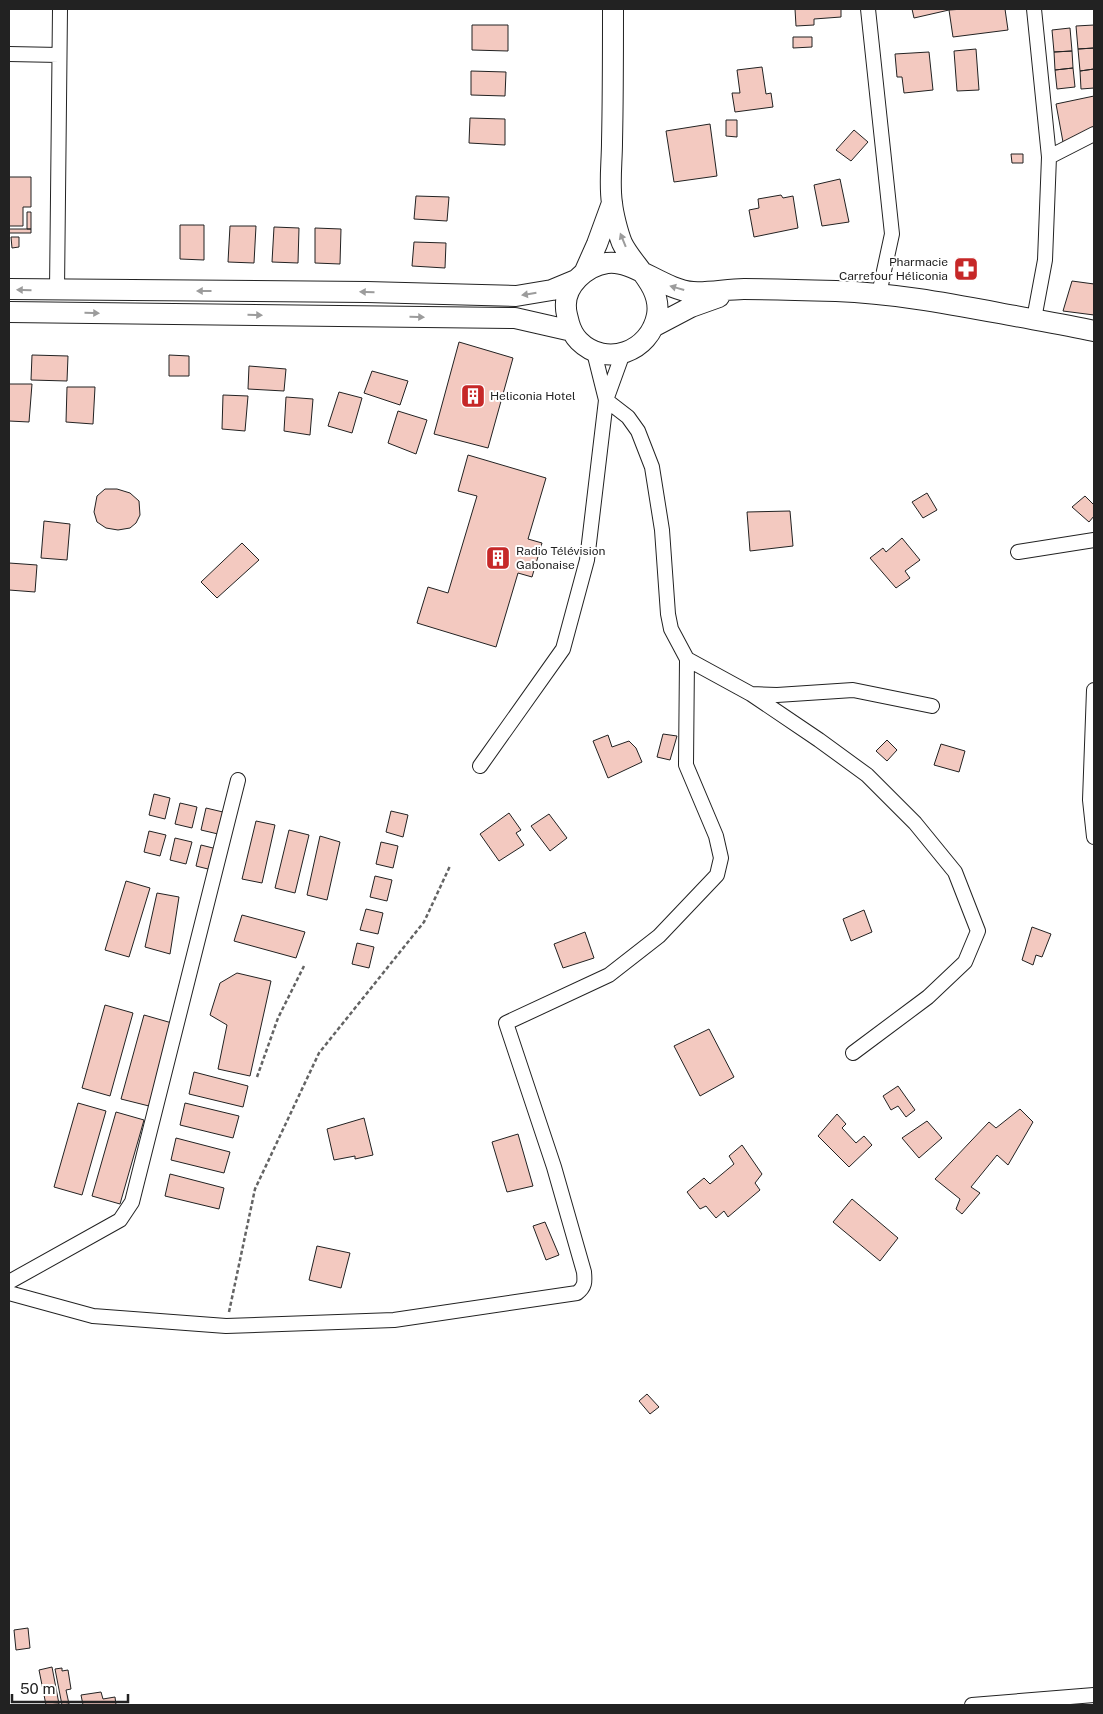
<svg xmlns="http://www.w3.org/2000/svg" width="1103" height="1714" font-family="'Public Sans',sans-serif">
  <rect width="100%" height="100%" fill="#fff"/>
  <path fill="#f3c9c0" stroke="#222" d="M795 9H841V17L814 19V25L796 26Z
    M912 9H949V10L914 18Z
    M964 9H1005L1008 30 953 37 949 10Z
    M472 25H508V51L472 50Z
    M1094 25V48L1078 49 1076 26Z
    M1070 28 1072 51 1054 52 1052 30Z
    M793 37H812V47L793 48Z
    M1094 48V69L1080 71 1078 49Z
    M976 49 979 90 957 91 954 51Z
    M1072 51 1073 68 1055 70 1054 52Z
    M929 52 933 90 904 93 902 77H897L895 54Z
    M762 67 766 94 771 93 773 107 735 112 732 93H740L737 70Z
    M1073 68 1075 87 1057 89 1055 70Z
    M1094 69V88L1081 89 1080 71Z
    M471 71 506 72 505 96 471 95Z
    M1094 96V129L1063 142 1056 104Z
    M470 118 505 119V145L469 143Z
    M726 120H737V137L726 136Z
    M710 124 717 176 674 182 666 131Z
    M854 130 868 142 851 161 836 150Z
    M1011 154H1023V163H1012Z
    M9 177H31V207H23V226H9Z
    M840 179 849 222 822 226 814 185Z
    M781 195 783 198 793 196 798 228 754 237 749 210 759 208 758 199Z
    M416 196 449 197 447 221 414 219Z
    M27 212H31V229H27Z
    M180 225H204V260L180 259Z
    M230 226H256L254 263 228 262Z
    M274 227 299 228 298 263 272 262Z
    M315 228 341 229 340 264 315 263Z
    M9 229H31V233H9Z
    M11 237H19V247L12 248Z
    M414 242 446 243 445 268 412 266Z
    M1072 281 1094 284V315L1063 311Z
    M459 342 513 358 488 448 434 434Z
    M32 355 68 356 67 381 31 380Z
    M169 355 189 356V376H169Z
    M249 366 286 369 284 391 248 389Z
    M372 371 408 381 400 405 364 393Z
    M9 384H32L29 422 9 421Z
    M67 387H95L93 424 66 422Z
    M339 392 362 398 352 433 328 426Z
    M223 395 248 396 245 431 222 429Z
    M286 397 313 399 310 435 284 431Z
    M398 411 427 420 416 454 388 443Z
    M468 455 546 478 528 539 542 543 532 577 518 573 496 647 417 623 428 587 448 593 477 496 458 491Z
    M105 489H117L130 493 139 501 140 515 136 523 130 528 118 530 106 528 97 522 94 512 97 496Z
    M927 493 937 510 923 518 912 502Z
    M1085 496 1094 505V516L1089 522 1072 507Z
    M790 511 793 546 750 551 747 512Z
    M44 521 70 524 67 560 41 558Z
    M902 538 920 560 905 571 910 578 896 588 870 558 883 548 886 552Z
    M242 543 259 560 217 598 201 582Z
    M9 563 37 565 35 592 9 590Z
    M663 734 677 736 670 760 657 757Z
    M608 735 612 747 629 741 636 748 642 762 608 778 593 741Z
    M887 740 897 750 887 761 876 751Z
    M941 744 965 751 959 772 934 765Z
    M154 794 170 798 165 819 149 815Z
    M180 803 197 807 192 828 175 824Z
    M206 808 223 812 218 834 201 830Z
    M391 811 408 815 403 837 386 832Z
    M509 813 521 830 516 833 524 845 499 861 480 834Z
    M549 814 567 838 550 851 531 826Z
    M256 821 275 825 262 883 242 879Z
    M289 830 309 835 295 893 275 888Z
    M149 831 166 835 160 856 144 852Z
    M320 836 340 842 327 900 307 895Z
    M175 838 192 842 186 864 170 860Z
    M381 842 398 846 393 868 376 864Z
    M201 845 217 849 212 870 196 866Z
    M375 876 392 880 387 901 370 897Z
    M126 881 150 888 129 957 105 950Z
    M157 893 179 897 170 954 145 947Z
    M366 909 383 913 378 934 360 930Z
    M864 910 872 932 851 941 843 919Z
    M242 915 305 932 296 958 234 941Z
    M1032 927 1051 934 1042 957 1036 955 1033 965 1022 960Z
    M585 932 594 958 563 968 554 944Z
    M357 943 374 947 369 968 352 964Z
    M237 973 271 981 250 1076 218 1069 227 1025 210 1015 220 983Z
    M105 1005 133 1013 110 1096 82 1088Z
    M144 1015 172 1023 149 1106 121 1099Z
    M709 1029 734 1077 700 1096 674 1046Z
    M194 1072 248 1086 243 1107 189 1094Z
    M898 1086 915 1110 906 1117 898 1106 891 1110 883 1096Z
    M78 1103 106 1111 82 1195 54 1187Z
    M185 1103 239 1116 233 1138 180 1125Z
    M1020 1109 1033 1122 1008 1165 997 1155 971 1187 980 1193 962 1214 956 1209 960 1199 935 1179 989 1122 996 1128Z
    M116 1112 144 1120 120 1204 92 1196Z
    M837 1114 846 1124 842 1128 856 1143 864 1136 872 1145 849 1167 818 1136Z
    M364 1118 373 1155 355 1159V1156L334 1160 327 1129Z
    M927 1121 942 1138 919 1158 902 1138Z
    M518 1134 533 1186 507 1192 492 1142Z
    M176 1138 230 1152 224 1173 171 1160Z
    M742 1145 762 1174 755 1183 760 1190 728 1217 724 1211 716 1218 706 1206 700 1209 687 1192 704 1178 710 1184 734 1164 729 1156Z
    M170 1174 224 1188 219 1209 165 1196Z
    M852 1199 898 1238 880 1261 833 1222Z
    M545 1222 559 1255 546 1260 533 1226Z
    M317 1246 350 1253 341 1288 309 1280Z
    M647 1394 659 1407 650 1414 639 1401Z
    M28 1628 30 1648 16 1650 14 1630Z
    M52 1667 59 1704 46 1705 39 1670Z
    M62 1668V1671L68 1670 71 1689 66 1690 69 1704 62 1705 55 1669Z
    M101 1692 103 1699 115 1697 116 1705H83L81 1695Z"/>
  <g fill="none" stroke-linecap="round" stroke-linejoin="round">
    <defs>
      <path id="street" d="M868 9 892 234 879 294
        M1034 9 1049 157 1045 260 1034 319
        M9 54 59 55
        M1049 157 1094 134
        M57 290 60 9
        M1018 552 1094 540
        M687 659 751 694 819 740 867 775 915 823 955 872 978 931 965 962 928 997 853 1053
        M1094 690 1090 800 1094 837
        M752 694 777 695 853 690 932 706
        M480 766 563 649 587 560 606 400 623 353
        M9 1282 120 1220 132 1202 238 780
        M9 1293 93 1316 226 1326 394 1320 577 1293C585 1287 585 1282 584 1272L554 1167 506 1023 609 975 659 936 717 875 721 858 716 836 686 765 687 659 671 629 668 614 662 530 652 467 638 431 628 417 606 400 594 352
        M972 1705 1094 1695"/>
      <path id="secondary" d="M613 9C613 53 613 98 612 142 612 162 609 184 612 203 613 214 618 233 622 243 633 266 662 286 657 315 650 352 606 368 579 341 574 336 571 330 569 323 568 318 566 313 566 308 564 286 586 266 607 263 632 259 664 290 693 292 710 293 727 289 744 289 775 289 806 290 836 291 891 293 945 303 999 313 1030 319 1063 324 1094 331
        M585 271 597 244 612 203
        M9 289 367 292 516 296 552 290 576 280
        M9 312 515 318 572 331
        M653 327 691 307 719 297"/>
    </defs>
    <use href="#street" stroke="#222" stroke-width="16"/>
    <use href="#secondary" stroke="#222" stroke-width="22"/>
    <path stroke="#646464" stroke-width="2.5" stroke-dasharray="4 2.5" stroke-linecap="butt" d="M257 1077 278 1018 304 966
      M229 1312 255 1189 319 1053 424 922 450 866"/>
    <use href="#street" stroke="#fff" stroke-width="14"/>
    <use href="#secondary" stroke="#fff" stroke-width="20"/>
  </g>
  <defs><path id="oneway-solid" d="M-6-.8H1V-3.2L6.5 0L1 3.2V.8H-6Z" transform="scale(1.25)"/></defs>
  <g fill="#9c9c9c">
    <use href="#oneway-solid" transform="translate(623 240) rotate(-112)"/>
    <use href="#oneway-solid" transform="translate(677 288) rotate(-164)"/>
    <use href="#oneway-solid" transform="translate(24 290) rotate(-179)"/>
    <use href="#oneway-solid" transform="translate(204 291) rotate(-180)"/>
    <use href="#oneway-solid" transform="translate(367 292) rotate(-179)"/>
    <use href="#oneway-solid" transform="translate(529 294) rotate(171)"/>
    <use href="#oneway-solid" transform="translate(92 313) rotate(1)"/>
    <use href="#oneway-solid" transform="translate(255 315) rotate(1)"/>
    <use href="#oneway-solid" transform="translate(417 317) rotate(1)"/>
  </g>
  <defs>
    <symbol id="pharmacy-square" viewBox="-11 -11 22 22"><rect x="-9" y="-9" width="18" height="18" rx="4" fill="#c62828" stroke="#fff"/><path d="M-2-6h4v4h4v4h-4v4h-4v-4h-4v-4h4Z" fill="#fff"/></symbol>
    <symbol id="building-square" viewBox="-11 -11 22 22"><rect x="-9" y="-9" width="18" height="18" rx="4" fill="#c62828" stroke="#fff"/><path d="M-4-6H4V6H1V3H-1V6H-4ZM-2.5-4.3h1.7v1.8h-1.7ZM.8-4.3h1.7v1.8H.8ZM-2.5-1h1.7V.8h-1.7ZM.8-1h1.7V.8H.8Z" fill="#fff"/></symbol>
  </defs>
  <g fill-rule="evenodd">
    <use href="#pharmacy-square" x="952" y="255" width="28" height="28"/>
    <use href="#building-square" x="459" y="382" width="28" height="28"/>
    <use href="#building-square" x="484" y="544" width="28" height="28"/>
  </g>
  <g text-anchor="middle" stroke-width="4" stroke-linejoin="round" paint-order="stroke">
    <g font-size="12" fill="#222" stroke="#fff" text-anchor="start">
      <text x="948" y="266" text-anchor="end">Pharmacie<tspan x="948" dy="14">Carrefour Héliconia</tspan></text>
      <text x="490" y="400">Heliconia Hotel</text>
      <text x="516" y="555">Radio Télévision<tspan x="516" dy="14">Gabonaise</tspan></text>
    </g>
  </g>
  <rect width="1103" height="1714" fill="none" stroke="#222222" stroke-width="20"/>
  <path d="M12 1694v8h116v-8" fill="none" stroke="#222222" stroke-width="2.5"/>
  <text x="20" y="1694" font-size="15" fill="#222222" stroke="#ffffff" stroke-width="4" paint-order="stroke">50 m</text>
</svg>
